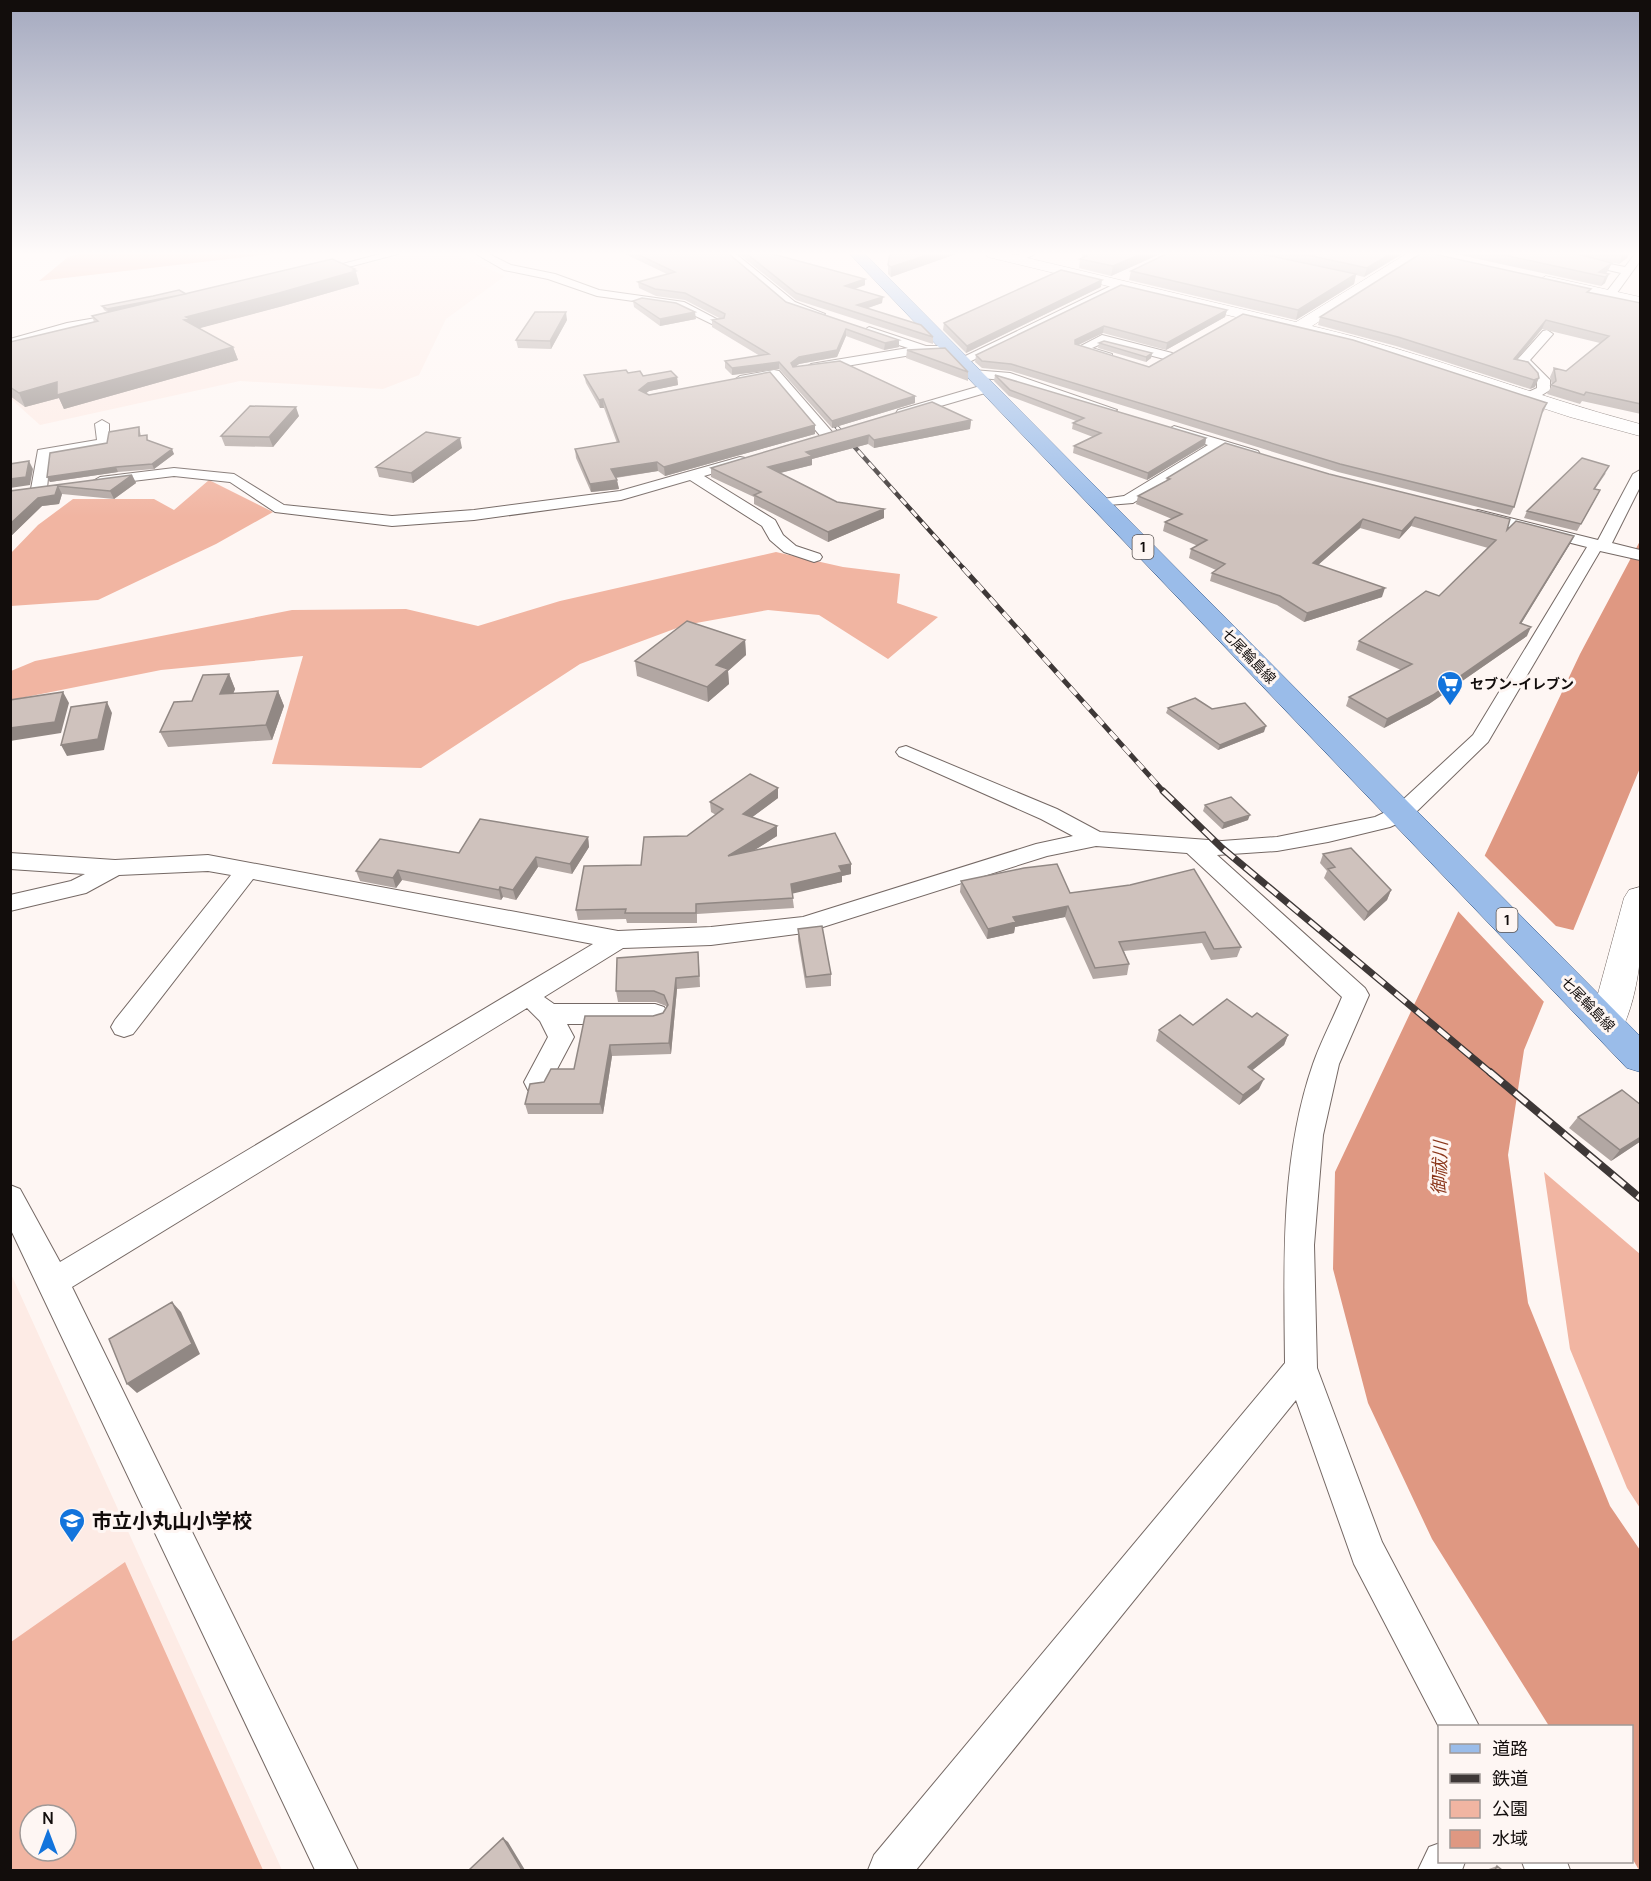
<svg xmlns="http://www.w3.org/2000/svg" width="1651" height="1881" font-family="Manrope,'Noto Sans JP',sans-serif">
  <rect width="100%" height="100%" fill="#fef6f3"/>
  <path fill="#fdebe5" fill-rule="evenodd" d="M407 254H455L505 276 446 319 419 375 383 389 240 381 40 425 11 399V354L161 313Z
    M11 1274 282 1870H11ZM30 1815H66V1851H30Z"/>
  <path fill="#f1b5a2" fill-rule="evenodd" d="M79 254H271L39 281 68 257Z
    M209 480 273 512 216 544 98 600 11 606 10 554 38 525 73 499H154L174 510Z
    M776 552 843 567 900 574 897 603 938 617 888 659 819 615 768 610 685 625 580 664 421 768 272 764 303 656 161 670 11 700V671L35 661 292 610 406 609 478 626 560 601Z
    M1544 1172 1640 1254V1508L1627 1488 1570 1349Z
    M125 1562 263 1870H11V1642ZM30 1815H66V1851H30Z"/>
  <path fill="#df9882" d="M1640 541V768L1524 1050 1508 1155 1528 1303 1610 1506 1640 1550 1639 1870 1632 1858V1726H1549L1432 1539 1368 1403 1333 1269 1335 1172 1580 654Z"/>
  <path fill="#fef6f3" d="M1483 854 1556 926 1577 931 1546 1004 1456 909Z"/>
  <g fill="none" stroke-linecap="round" stroke-linejoin="round">
    <defs>
      <path id="street" d="M380 254H398L314 276 309 273Z
        M476 254H489L511 265 555 274 599 290 684 302 724 323 714 325 677 307 597 296 548 279 504 270Z
        M725 254H736L795 302 825 314 819 317 787 306Z
        M1020 254H1035L1020 261H1012V257Z
        M1539 254H1559L1625 267 1635 254H1640V261L1614 297 1610 298 1604 295 1621 273Z
        M1121 281 1125 282V286L965 364 961 365 955 361Z
        M113 315 119 319 117 321 68 330 10 347V339L67 323Z
        M869 327 926 346H951L957 350 951 354 923 353 811 372 805 368 811 364 908 348 865 334 863 331Z
        M1547 330 1553 334 1530 360 1550 380V390L1534 400H1524V394L1537 388V381L1517 360 1543 331Z
        M1102 335 1172 353 1174 356 1168 360 1103 343 1092 348 1112 354V360L1108 361 1075 349Z
        M774 370 779 371 833 433V439H823L771 378 740 384 734 380 740 376Z
        M973 370 1010 373 1117 410 1110 414 1004 380 968 377V371Z
        M987 384 992 385V391L903 417 896 413 898 410Z
        M102 420 109 424V446L50 456 47 489 39 494 34 492 31 489 38 450 97 440 95 424Z
        M1174 426 1258 451 1260 454 1253 458 1222 449 1133 503 1096 506 1093 503 1096 500 1124 496 1208 445 1169 433 1167 430Z
        M740 457 745 458 747 461 745 464 704 476 775 520 783 535 796 546 820 554 822 557 820 560 814 562 784 552 770 540 762 526 690 480 621 500 474 520 392 526 275 512 230 482 174 476 100 485 93 481 100 477 174 468 234 474 284 505 392 516 474 510 620 491Z
        M1640 470V487L1612 543 1640 550V560L1600 551 1488 742 1410 818 1390 827 1328 842 1277 851 1217 855 1365 988 1369 995 1339 1064 1323 1135 1314 1245 1317 1368 1382 1542 1479 1726H1440V1729L1354 1564 1296 1400 916 1870H868L874 1855 1285 1363C1284 1264 1280 1159 1313 1064 1321 1041 1333 1019 1342 997L1187 853 1096 846 1047 856 804 933 711 945 623 948 544 997 554 1004H655L664 1007 668 1014 664 1021 655 1024H567L574 1037 546 1090 537 1093 528 1090 524 1082 548 1037 540 1021 527 1008 72 1287 358 1870H315L10 1228V1185L20 1189 60 1262 593 944 253 879 133 1034 124 1037 115 1034 111 1027 115 1020 231 875 208 871 119 875 86 893 10 911V895L71 881 85 874 10 869V853L115 860 208 855 618 931 711 927 803 917 1036 844 1073 836 1041 819 899 756 896 752 899 748 906 746 1057 809 1100 832 1222 841 1277 837 1375 817 1394 808 1473 735 1587 547 1472 518 1470 515 1472 512 1478 510 1598 540 1633 474Z
        M1440 1843V1862H1465L1462 1870H1418L1429 1847Z
        M1522 1862H1567L1570 1870H1525Z"/>
      <path id="secondary" d="M986 254H1011L1296 322 1406 254H1423L1312 326C1424 352 1530 395 1640 424V436L1570 417 1351 345 988 257Z
        M1546 276 1640 297V307L1541 284 1538 281Z
        M1640 887C1645 929 1641 994 1620 1033L1608 1037 1596 1033 1590 1023 1624 898 1629 890Z"/>
      <path id="primary" d="M850 254H865L1640 1036V1072L1627 1068Z"/>
    </defs>
    <use href="#street" stroke="#756965" stroke-width="2"/>
    <use href="#secondary" stroke="#756965" stroke-width="1"/>
    <use href="#primary" stroke="#3e6292" stroke-width="1"/>
    <use href="#street" fill="#fff" fill-rule="evenodd"/>
    <use href="#secondary" fill="#fff" fill-rule="evenodd"/>
    <use href="#primary" fill="#9abce9" fill-rule="evenodd"/>
    <defs>
      <path id="rail-far3" d="M826 415 964 569"/>
      <path id="rail-far2" d="M963 568 1164 792"/>
      <path id="rail-far1" d="M1163 791 1222 848 1492 1074"/>
      <path id="rail" d="M1490 1072 1640 1198"/>
    </defs>
    <use href="#rail-far3" stroke="#3e3837" stroke-width="4.5"/>
    <use href="#rail-far2" stroke="#3e3837" stroke-width="5"/>
    <use href="#rail-far1" stroke="#3e3837" stroke-width="7"/>
    <use href="#rail" stroke="#3e3837" stroke-width="8"/>
    <use href="#rail-far3" stroke="#fef6f3" stroke-width="3" stroke-dasharray="8" stroke-linecap="butt"/>
    <use href="#rail-far2" stroke="#fef6f3" stroke-width="4" stroke-dasharray="10" stroke-linecap="butt"/>
    <use href="#rail-far1" stroke="#fef6f3" stroke-width="4.5" stroke-dasharray="14" stroke-linecap="butt"/>
    <use href="#rail" stroke="#fef6f3" stroke-width="5" stroke-dasharray="16" stroke-linecap="butt"/>
  </g>
  <path fill="#b2a7a3" d="M625 254H729L786 302 899 340V347L884 350 846 336 837 357 799 364 794 367 915 403 832 428 779 369 732 375 725 368V361L760 356 712 327V320L721 319 685 300 656 296 639 288 638 282 667 274Z
    M739 254H773L865 285 855 289 882 303 867 308 933 337V344L796 300Z
    M956 254 891 277 888 274V265Z
    M1081 254H1160L1111 276 1079 268 1080 259 1083 258Z
    M1166 254H1402L1364 277 1356 275 1354 284 1296 320 1129 280 1131 271Z
    M1455 254H1629L1627 258 1619 264 1598 259 1612 263 1607 272 1606 273 1605 283 1601 286Z
    M355 269 359 284 283 306 199 328 233 347 238 360 64 409 59 398 25 407 10 396V342L94 322 92 316 107 312 104 310 102 306Z
    M1121 285 1227 310 1225 317 1166 350 1103 333 1078 345 1149 367 1547 403 1544 411 1541 414 1514 507 1510 515 1338 472 1011 371 982 368 975 362 976 355Z
    M1101 287 966 353 943 330 944 323Z
    M1591 289 1589 293 1641 303V414L1582 401 1580 404 1547 394 1552 385 1550 377 1554 368 1566 371 1600 343 1542 329 1517 359 1538 373 1535 387 1530 389 1396 346 1318 325 1320 317Z
    M633 301 696 319 660 326 634 307Z
    M567 320 551 349 518 348 516 340Z
    M1099 343 1152 353 1151 358 1146 362 1098 348Z
    M907 350 968 372V381L906 358Z
    M628 373 643 376 677 377 678 385 649 391 646 393 649 395 815 425V434L665 476 658 471 616 478 619 489 591 492 576 458 575 449 617 443 604 408H600L586 383 584 375Z
    M995 375 1206 438 1205 445 1147 480 1073 453 1074 446 1093 437 1072 429 1073 423 1076 421 1009 396 994 381Z
    M932 402 971 420 970 429 874 448 868 444 812 459V465L780 473 837 502 884 509V518L828 542 754 504V497L711 477V468Z
    M299 416 273 447 225 446 221 436Z
    M139 427 141 436 174 454 154 469 118 472 50 482 47 477 107 443Z
    M462 448 413 483 379 477 376 467Z
    M1606 473 1595 489 1600 490 1596 498 1577 531 1524 518 1527 511Z
    M132 475 136 483 114 499 62 494 59 504 42 506 10 537V492Z
    M1167 478 1507 530 1570 544 1521 624 1527 636 1429 704 1384 728 1346 706 1349 697 1401 670 1356 650 1359 641 1439 596 1488 548 1411 526 1399 539 1360 528 1318 565 1382 597 1304 622 1277 605 1210 581 1212 573 1216 570 1189 558 1191 549 1198 546 1163 531 1165 522 1172 519 1136 504 1138 496 1166 481Z
    M745 640 746 655 728 671 729 684 708 702 637 676 635 661Z
    M229 674 235 689 233 694 278 691 284 706 272 740 168 747 160 732 192 701Z
    M1168 708 1212 709 1264 732 1218 750 1166 713Z
    M778 788V798L752 817 777 826V836L753 851 851 864V874L842 876V882L792 893 794 908 697 914V923H627L626 919 578 920 576 910 641 865 687 836 716 815 711 812 710 802Z
    M1205 805 1248 820 1222 829 1203 811Z
    M588 837 589 847 572 874 538 867 516 900 503 897 501 900 402 880 396 888 360 881 356 871 459 853Z
    M1323 854 1391 890 1387 900 1364 921 1324 878 1327 871 1320 863Z
    M961 881 1070 893 1130 885 1241 947 1237 957 1211 960 1202 943 1124 951 1129 964 1127 975 1093 979 1065 917 1015 927 1014 933 987 939 960 892Z
    M798 929 831 974V986L806 988 798 940Z
    M699 963 700 987 677 989 671 1054 612 1056 603 1114H528L525 1104 544 1082 574 1069 653 1016 663 1013 667 1007 666 1006 656 1002H618L616 991Z
    M1252 1017 1288 1035 1284 1045 1252 1070 1259 1089 1239 1105 1156 1041 1159 1030Z
    M1641 1105V1141L1611 1161 1569 1128 1578 1117Z
    M1497 1866 1502 1870H1485H1486Z"/>
  <path fill="#918884" d="M930 254H956L891 277V267Z
    M1141 254H1160L1111 276 1113 266Z
    M1390 254H1402L1364 277 1367 268Z
    M1623 254H1629L1627 258 1619 264Z
    M1612 263 1607 272 1602 276 1599 272Z
    M355 269 359 284 283 306 193 330 184 320 186 317Z
    M1356 274 1354 284 1296 320 1298 310Z
    M1609 274 1605 283 1601 286 1605 277Z
    M865 279V285L845 292V286Z
    M1102 280 1101 287 966 353 967 346Z
    M186 294 109 314 107 309Z
    M883 297 882 303 857 312V305Z
    M1227 310 1225 317 1166 350 1167 343Z
    M566 312 567 320 551 349 550 341Z
    M695 312 696 319 660 326V319Z
    M1546 320 1542 329 1511 367 1514 359Z
    M1104 326 1103 333 1074 347 1075 340Z
    M846 329V336L837 357 799 364 791 370V363L799 357Z
    M899 340V347L884 350 885 343Z
    M233 347 238 360 64 409 59 398 25 407 19 393 57 382Z
    M1152 353 1151 358 1146 362V357Z
    M779 362V369L732 375V368Z
    M677 377 678 385 649 391 640 398 639 390 648 383Z
    M1539 378 1535 387 1530 389 1534 380Z
    M915 396V403L832 428V421Z
    M603 399 604 408H600L599 400Z
    M296 407 299 416 273 447 269 437Z
    M971 420 970 429 874 448V440Z
    M815 425V434L665 476 664 467Z
    M869 435 868 444 812 459V465L768 476V467L806 452Z
    M460 438 462 448 413 483 411 473Z
    M1206 438 1205 445 1147 480 1148 473Z
    M172 449 174 454 154 469 152 464Z
    M29 461 33 469 30 485 10 488V479Z
    M657 462 658 471 612 478 611 469Z
    M116 467 118 472 50 482 47 477Z
    M132 475 136 483 114 499 110 491Z
    M617 480 619 489 591 492 590 484Z
    M58 486 62 494 59 504 42 506 10 537V524L38 498Z
    M884 509V518L828 542V532Z
    M1415 517 1411 526 1399 539 1402 531Z
    M1363 519 1360 528 1310 572 1313 563Z
    M1574 536 1570 544 1516 632 1520 623Z
    M1385 588 1382 597 1304 622 1307 613Z
    M1531 627 1527 636 1429 704 1384 728 1387 719Z
    M745 640 746 655 728 671 729 684 708 702 707 687 716 665Z
    M229 674 235 689 227 709 220 694Z
    M278 691 284 706 272 740 266 725Z
    M63 692 69 703 61 733 10 741V728Z
    M107 702 112 713 104 750 67 756 61 745Z
    M1266 726 1264 732 1218 750 1220 745Z
    M778 788V798L743 824V814Z
    M1250 815 1248 820 1222 829 1224 823Z
    M777 826V836L729 866 728 856Z
    M588 837 589 847 572 874 570 864Z
    M536 857 538 867 516 900 513 890Z
    M851 864V874L842 876V882L791 894V884L839 866Z
    M398 870 402 880 396 888 393 878Z
    M500 887 503 897 501 900 499 890Z
    M1391 890 1387 900 1364 921 1368 912Z
    M1068 906 1065 917 1015 927 1014 933 987 939 988 929 1013 917Z
    M676 978 677 989 671 1054 669 1043Z
    M1288 1035 1284 1045 1244 1077 1248 1067Z
    M610 1045 612 1056 603 1114 600 1104Z
    M1264 1079 1259 1089 1239 1105 1243 1095Z
    M1641 1137V1141L1611 1161 1620 1150Z
    M172 1302 181 1312 200 1354 137 1393 127 1384Z
    M503 1838 508 1842 525 1870H522Z"/>
  <path fill="#cfc2bd" stroke="#918884" stroke-width="1.5" d="M637 254H729L786 302 899 340 885 343 846 329 837 350 799 357 791 363 793 367 840 361 915 396 832 421 779 362 732 368 725 361 769 354 712 320 724 318 725 314 685 293 655 289 638 282 675 272Z
    M747 254H773L865 279 845 286 883 297 857 305 921 325 933 337 796 293Z
    M890 254H930L891 267 888 265Z
    M1087 254H1141L1113 266 1080 259 1087 256Z
    M1166 254H1262L1356 274 1298 310 1131 271Z
    M1303 254H1390L1367 268Z
    M1420 254H1434L1591 289 1587 292 1641 303V404L1586 392 1584 395 1551 385 1556 381 1554 368 1566 371 1609 336 1546 320 1514 359 1528 362 1538 373 1539 378 1534 380 1398 337 1320 317Z
    M1500 254H1577L1612 263 1599 272 1609 274 1605 277Z
    M332 259 355 269 353 270 356 271 279 293 186 317 190 319 184 320 233 347 57 395V382L19 393 10 387V342L98 321 92 316Z
    M1061 270 1102 280 967 346 944 323Z
    M1121 285 1227 310 1167 343 1104 326 1075 340V344L1149 367 1243 314 1353 340 1547 403 1543 409 1514 507 1340 464 1011 364 982 361 976 355Z
    M179 290 186 294 107 309 102 306 153 296Z
    M642 298 676 303 695 312 660 319 633 301Z
    M535 312H566L550 341 516 340Z
    M1104 341 1152 353 1146 357 1099 343Z
    M945 348 968 372 907 350Z
    M626 370 628 373 640 371 643 376 671 371 677 377 648 383 639 390 649 395 770 372 815 425 664 467 657 462 611 469 617 480 590 484 575 449 619 442 603 399 599 400 584 375Z
    M995 375 1206 438 1148 473 1074 446 1101 433 1073 423 1084 418 1010 390Z
    M932 402 971 420 874 440 869 435 806 452 812 456 768 467 837 502 884 509 828 532 754 495 761 492 711 468Z
    M250 406 296 407 269 437 221 436Z
    M139 427V436L147 435V440L172 449 152 464 116 467 47 477 50 453 107 443 109 432Z
    M426 432 460 438 411 473 376 467Z
    M1225 443 1329 474 1510 519 1507 530 1516 521 1574 536 1520 623 1531 627 1433 695 1387 719 1349 697 1412 664 1359 641 1426 591 1439 596 1496 540 1415 517 1402 531 1363 519 1313 563 1385 588 1307 613 1280 596 1212 573 1225 564 1191 549 1207 540 1165 522 1182 514 1138 496 1170 479 1167 478Z
    M1582 458 1609 466 1594 489 1600 490 1581 524 1527 511Z
    M29 461 26 477 10 479V464Z
    M132 475 110 491 58 486 55 495 38 498 10 524V491Z
    M687 621 745 640 716 665 728 669 707 687 635 661Z
    M229 674 220 694 278 691 266 725 160 732 174 702 192 701 203 675Z
    M63 692 55 722 10 728V700Z
    M1195 698 1212 709 1245 703 1266 726 1220 745 1168 708Z
    M107 702 98 739 61 745 71 707Z
    M750 774 778 788 743 814 777 826 728 856 835 833 851 864 839 866 842 872 791 884 793 898 696 904V913H625L626 909 576 910 584 866 641 865 644 837 687 836 723 809 710 802Z
    M1231 797 1250 815 1224 823 1205 805Z
    M480 819 588 837 570 864 536 857 513 890 500 887 499 890 398 870 393 878 356 871 380 839 459 853Z
    M1351 848 1391 890 1368 912 1328 869 1335 867 1323 854Z
    M1057 864 1070 893 1130 885 1194 869 1241 947 1214 949 1205 932 1119 942 1129 964 1095 968 1068 906 1013 917 1016 922 988 929 961 881 1024 868Z
    M822 926 831 974 806 977 798 929Z
    M698 952 699 976 676 978 669 1043 610 1045 600 1104H525L530 1084 544 1082 551 1069H574L585 1016H653L663 1013 668 1005 664 995 654 991H616L617 958Z
    M1227 999 1252 1017 1257 1013 1288 1035 1248 1067 1264 1079 1243 1095 1159 1030 1180 1015 1193 1025Z
    M1622 1090 1641 1105V1137L1620 1150 1578 1117Z
    M172 1302 192 1344 127 1384 109 1339Z
    M503 1838 522 1870H469Z
    M1497 1866 1502 1870H1495Z"/>
  <linearGradient id="sky" x2="0" y2="1"><stop stop-color="#a4a9bf"/><stop offset="0.49" stop-color="#fffbfa"/><stop offset="1" stop-color="#fffbfa" stop-opacity="0"/></linearGradient>
  <rect width="1651" height="517" fill="url(#sky)"/>
  <defs>
    <symbol id="supermarket-pin" viewBox="-11 -11 22 30"><path d="M0 17L-7.5 6A9.5 9.5 0 1 1 7.5 6Z" fill="#1374dc" stroke="#fef6f3"/><path d="M-6-5.5h2.5l.6 2H6L4.5 2H-2.5L-4.4-4H-6ZM-1.5 3.2a1.3 1.3 0 1 0 .1 0ZM3 3.2a1.3 1.3 0 1 0 .1 0Z" fill="#fff"/></symbol>
    <symbol id="school-pin" viewBox="-11 -11 22 30"><path d="M0 17L-7.5 6A9.5 9.5 0 1 1 7.5 6Z" fill="#1374dc" stroke="#fef6f3"/><path d="M0-5L7-2L0 1L-7-2ZM-4 1L0 2.5L4 1V4Q0 6-4 4Z" fill="#fff"/></symbol>
  </defs>
  <g fill-rule="evenodd">
    <use href="#supermarket-pin" x="1435" y="669" width="30" height="40"/>
    <use href="#school-pin" x="57" y="1506" width="30" height="40"/>
  </g>
  <g text-anchor="middle" stroke-width="6" stroke-linejoin="round" paint-order="stroke">
    <g font-size="14" fill="#120d0c" stroke="#fef6f3">
      <text transform="translate(1249 656) rotate(46)" y="5">七尾輪島線</text>
      <text transform="translate(1588 1004) rotate(46)" y="5">七尾輪島線</text>
    </g>
    <g font-size="14" font-weight="bold" fill="#120d0c" stroke="#fef6f3" text-anchor="start">
      <text x="1470" y="689">セブン-イレブン</text>
    </g>
    <g fill="#fef6f3" stroke="#595351" stroke-width="1.5">
      <rect x="1132.5" y="535" width="21" height="24" rx="4.5"/>
      <rect x="1496.5" y="908" width="21" height="24" rx="4.5"/>
    </g>
    <g font-size="15" font-weight="bold" fill="#120d0c">
      <text x="1143" y="552">1</text>
      <text x="1507" y="925">1</text>
    </g>
    <g font-size="18" font-style="italic" fill="#8a361a" stroke="#fef6f3">
      <text transform="translate(1440 1168) rotate(-88)" y="6">御祓川</text>
    </g>
    <g font-size="20" font-weight="bold" fill="#120d0c" stroke="#fef6f3" text-anchor="start">
      <text x="92" y="1528">市立小丸山小学校</text>
    </g>
  </g>
  <rect width="1651" height="1881" fill="none" stroke="#120d0c" stroke-width="24"/>
  <rect x="1438" y="1725" width="195" height="138" fill="#fef6f3" stroke="#a09997" stroke-width="1.5"/>
  <rect x="1450" y="1744" width="30" height="9" fill="#9abce9" stroke="#a09997" stroke-width="1.5"/>
  <text x="1492" y="1755" font-size="18" fill="#120d0c">道路</text>
  <rect x="1450" y="1774" width="30" height="9" fill="#3e3837" stroke="#a09997" stroke-width="1.5"/>
  <text x="1492" y="1785" font-size="18" fill="#120d0c">鉄道</text>
  <rect x="1450" y="1800" width="30" height="18" fill="#f1b5a2" stroke="#a09997" stroke-width="1.5"/>
  <text x="1492" y="1815" font-size="18" fill="#120d0c">公園</text>
  <rect x="1450" y="1830" width="30" height="18" fill="#df9882" stroke="#a09997" stroke-width="1.5"/>
  <text x="1492" y="1845" font-size="18" fill="#120d0c">水域</text>
  <g transform="translate(48 1833)"><circle r="28" fill="#fef6f3" stroke="#a09997" stroke-width="1.5"/>
  <path d="M0-4.5L10 22L0 15L-10 22Z" fill="#1374dc"/>
  <text y="-9" font-size="16" font-weight="bold" text-anchor="middle" fill="#120d0c">N</text>
  </g>
</svg>
